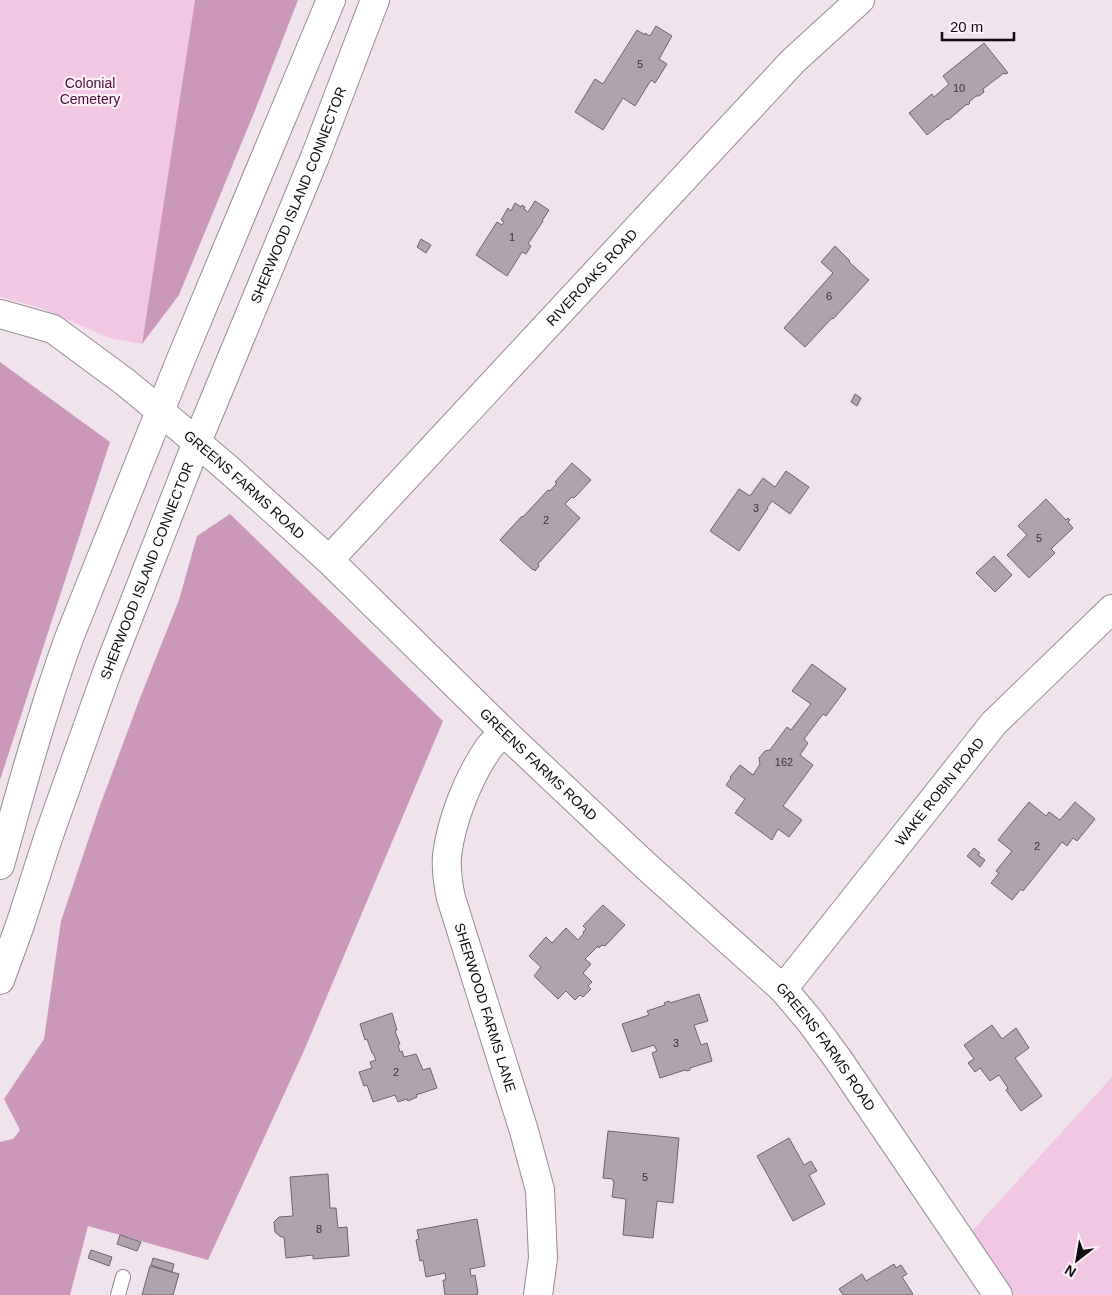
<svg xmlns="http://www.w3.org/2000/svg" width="1112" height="1295" font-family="Helvetica,sans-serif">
  <rect width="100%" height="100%" fill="#f0e3eb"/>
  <path fill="#f1c7e3" d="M0 0H195L142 344 109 338 41 308 0 297Z
    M1112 1077V1295H998L962 1242Z"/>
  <path fill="#cc98ba" d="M195 0H298L256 108 179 295 142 344Z
    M0 362 110 442 0 780Z
    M230 514 443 721 303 1053 208 1260 88 1226 70 1295H0V1142L13 1139 20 1130 4 1099 44 1039 61 921 98 811 140 698 179 600 197 536Z"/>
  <path fill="#b0a4ac" stroke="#6f646b" d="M656 26 672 36 659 59 667 64 655 83 651 80 635 106 623 98 603 130 575 112 595 79 603 84 637 30 645 35V33L650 36Z
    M984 43 1008 73 1005 74 1004 73 983 89 984 92 979 96H976L969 102 970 103 968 105 967 104 948 120 947 119 927 135 909 113 932 94 934 97 949 84 943 76Z
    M535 201 549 210 542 221H543L528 244 531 246 526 254 522 252 507 276 476 255 497 222 502 225 504 222 501 220 508 208 511 211 515 203 521 207 522 205 525 207 524 209 528 212Z
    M421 239 431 245 426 253 417 247Z
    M835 246 850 261 849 262 869 280 833 319 832 318 805 347 784 328 833 273 821 262Z
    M855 394 861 398 857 406 851 402Z
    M572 463 591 480 574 498 572 497 565 504 580 518 538 564 539 566 535 571 534 569 533 570 500 540 522 516 523 517 548 490 550 491 557 483 555 482Z
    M786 471 809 487 790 514 772 501 767 508H768L739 551 710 531 739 489 750 496 763 478 775 487Z
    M1046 499 1066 520 1068 518 1070 520 1068 522 1073 528 1051 549 1055 553 1029 578 1007 555 1027 535 1018 526Z
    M994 556 1012 575 995 592 976 573Z
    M812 664 846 689 826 716 823 714 804 739 808 743 800 755 813 765 783 806 802 820 789 837 778 829 772 840 735 813 745 799 726 785 731 778 730 777 740 765 753 775 760 764 759 758 765 751 770 750 787 727 791 730 811 704 792 691Z
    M1029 802 1046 816 1049 812 1060 820 1075 802 1095 819 1077 841 1073 838 1067 846 1062 842 1023 891 1021 889 1012 900 991 883 999 873 996 871 1012 851 998 840Z
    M974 848 980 853 978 855 985 860 980 867 967 856Z
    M603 905 625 925 605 946 602 945 599 948 598 946 585 959 591 964 583 973 592 982 588 986 591 989 583 997 580 995 575 1000 566 991 558 999 534 976 541 967 529 956 546 937 552 943 566 928 578 940 584 933 583 932 586 929 583 926Z
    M699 994 708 1021 694 1025 701 1045 707 1043 712 1061 690 1068V1070L686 1071 685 1070 660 1078 652 1053 657 1051 654 1045 632 1052 622 1024 649 1015 647 1011 665 1005 664 1003 669 1001 670 1003Z
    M392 1013 397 1030 395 1031 400 1044 398 1045 400 1052 402 1051 404 1057 416 1054 423 1070 430 1068 437 1088 416 1095 417 1097 408 1101 407 1099 398 1102 395 1095 373 1102 367 1085 364 1086 359 1072 372 1068 370 1062 376 1060 373 1053H372L367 1039 365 1040 360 1024Z
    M992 1025 1002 1039 1016 1028 1029 1048 1015 1058 1042 1096 1021 1111 1006 1090 1008 1088 999 1075 990 1081 980 1068 975 1072 968 1063 974 1059 964 1045Z
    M608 1131 679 1138 673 1203 657 1201 653 1238 623 1235 626 1199 612 1197 614 1182 613 1181V1179L603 1178Z
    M789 1138 804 1165 811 1161 817 1171 809 1175 825 1204 793 1221 757 1156Z
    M328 1174 330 1208H336L338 1228 347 1227 349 1256 313 1259V1255L286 1258 284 1237H281L275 1232 274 1222 279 1217 293 1216 290 1177Z
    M477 1219 485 1266 470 1269 471 1276 475 1275 478 1293H477V1295H445L443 1280H446L445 1273 426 1277 423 1260 420 1261 416 1240 419 1239 417 1230Z
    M120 1235 141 1242 137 1251 117 1244Z
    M91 1250 112 1257 109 1266 88 1258Z
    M153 1258 174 1264 172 1272 151 1265Z
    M894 1264 896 1268 901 1265 907 1274 902 1277 913 1294 912 1295H843L839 1289 862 1274 866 1281Z
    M150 1266 179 1274 173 1295H142Z"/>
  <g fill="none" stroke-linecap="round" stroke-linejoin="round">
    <defs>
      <path id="service" d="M118 1295 123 1277"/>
      <g id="minor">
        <path id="s1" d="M329 560 793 61 860 0"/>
        <path id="s2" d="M504 732C499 737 493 742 488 749 468 778 451 821 447 856 446 870 448 884 451 898L524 1131 540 1190 543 1258 538 1295"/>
        <path id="s3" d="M783 989 994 723 1112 609"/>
      </g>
      <path id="tertiary" d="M0 314 53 329 125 382 160 411"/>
      <g id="secondary">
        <path id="s4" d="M160 411 227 468 329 560 504 732 646 866 783 989 810 1021 838 1059 998 1295"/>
        <path d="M0 865C21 789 42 713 69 638L181 359 331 0"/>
        <path id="s5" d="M0 980 20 925 48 838 107 672 197 442 315 157 375 0"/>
      </g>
    </defs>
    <use href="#service" stroke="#988c93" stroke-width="16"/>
    <use href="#minor" stroke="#988c93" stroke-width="30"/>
    <use href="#tertiary" stroke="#988c93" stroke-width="30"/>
    <use href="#secondary" stroke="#988c93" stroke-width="30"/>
    <use href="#service" stroke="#fff" stroke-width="14"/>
    <use href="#minor" stroke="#fff" stroke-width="28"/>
    <use href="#tertiary" stroke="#fff" stroke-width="28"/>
    <use href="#secondary" stroke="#fff" stroke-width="28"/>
  </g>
  <g text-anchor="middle" stroke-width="4.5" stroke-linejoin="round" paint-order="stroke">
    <g font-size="11" fill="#383236">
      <text x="640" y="68">5</text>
      <text x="959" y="92">10</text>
      <text x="512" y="241">1</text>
      <text x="829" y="300">6</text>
      <text x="756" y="512">3</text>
      <text x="546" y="524">2</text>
      <text x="1039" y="542">5</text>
      <text x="784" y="766">162</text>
      <text x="1037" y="850">2</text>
      <text x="676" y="1047">3</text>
      <text x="396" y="1076">2</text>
      <text x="645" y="1181">5</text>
      <text x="319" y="1233">8</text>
    </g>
    <g font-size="14" fill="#480b3a" stroke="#fdf0f8">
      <text x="90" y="88">Colonial<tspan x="90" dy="16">Cemetery</tspan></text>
    </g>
    <g font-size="14" fill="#100c0e" stroke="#fdf0f8">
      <text dy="5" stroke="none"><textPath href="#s5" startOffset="840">SHERWOOD ISLAND CONNECTOR</textPath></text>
      <text dy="5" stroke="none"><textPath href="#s1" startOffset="386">RIVEROAKS ROAD</textPath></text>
      <text dy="5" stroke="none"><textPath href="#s4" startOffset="112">GREENS FARMS ROAD</textPath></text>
      <text dy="5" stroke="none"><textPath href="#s5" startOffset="435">SHERWOOD ISLAND CONNECTOR</textPath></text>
      <text dy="5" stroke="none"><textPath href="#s4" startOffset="518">GREENS FARMS ROAD</textPath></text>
      <text dy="5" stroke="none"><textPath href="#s3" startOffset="252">WAKE ROBIN ROAD</textPath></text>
      <text dy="5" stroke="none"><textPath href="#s2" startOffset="296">SHERWOOD FARMS LANE</textPath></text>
      <text dy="5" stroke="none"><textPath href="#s4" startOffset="922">GREENS FARMS ROAD</textPath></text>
    </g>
  </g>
  <g transform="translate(1077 1260) rotate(211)" stroke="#fdf0f8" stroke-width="4" paint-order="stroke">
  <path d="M0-4L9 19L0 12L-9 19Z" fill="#100c0e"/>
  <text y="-8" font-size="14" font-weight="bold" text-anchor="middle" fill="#100c0e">N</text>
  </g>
  <path d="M942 32v8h72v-8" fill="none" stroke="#100c0e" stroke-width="2.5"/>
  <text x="950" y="32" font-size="15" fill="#100c0e" stroke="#fdf0f8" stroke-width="4" paint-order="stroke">20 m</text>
</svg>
